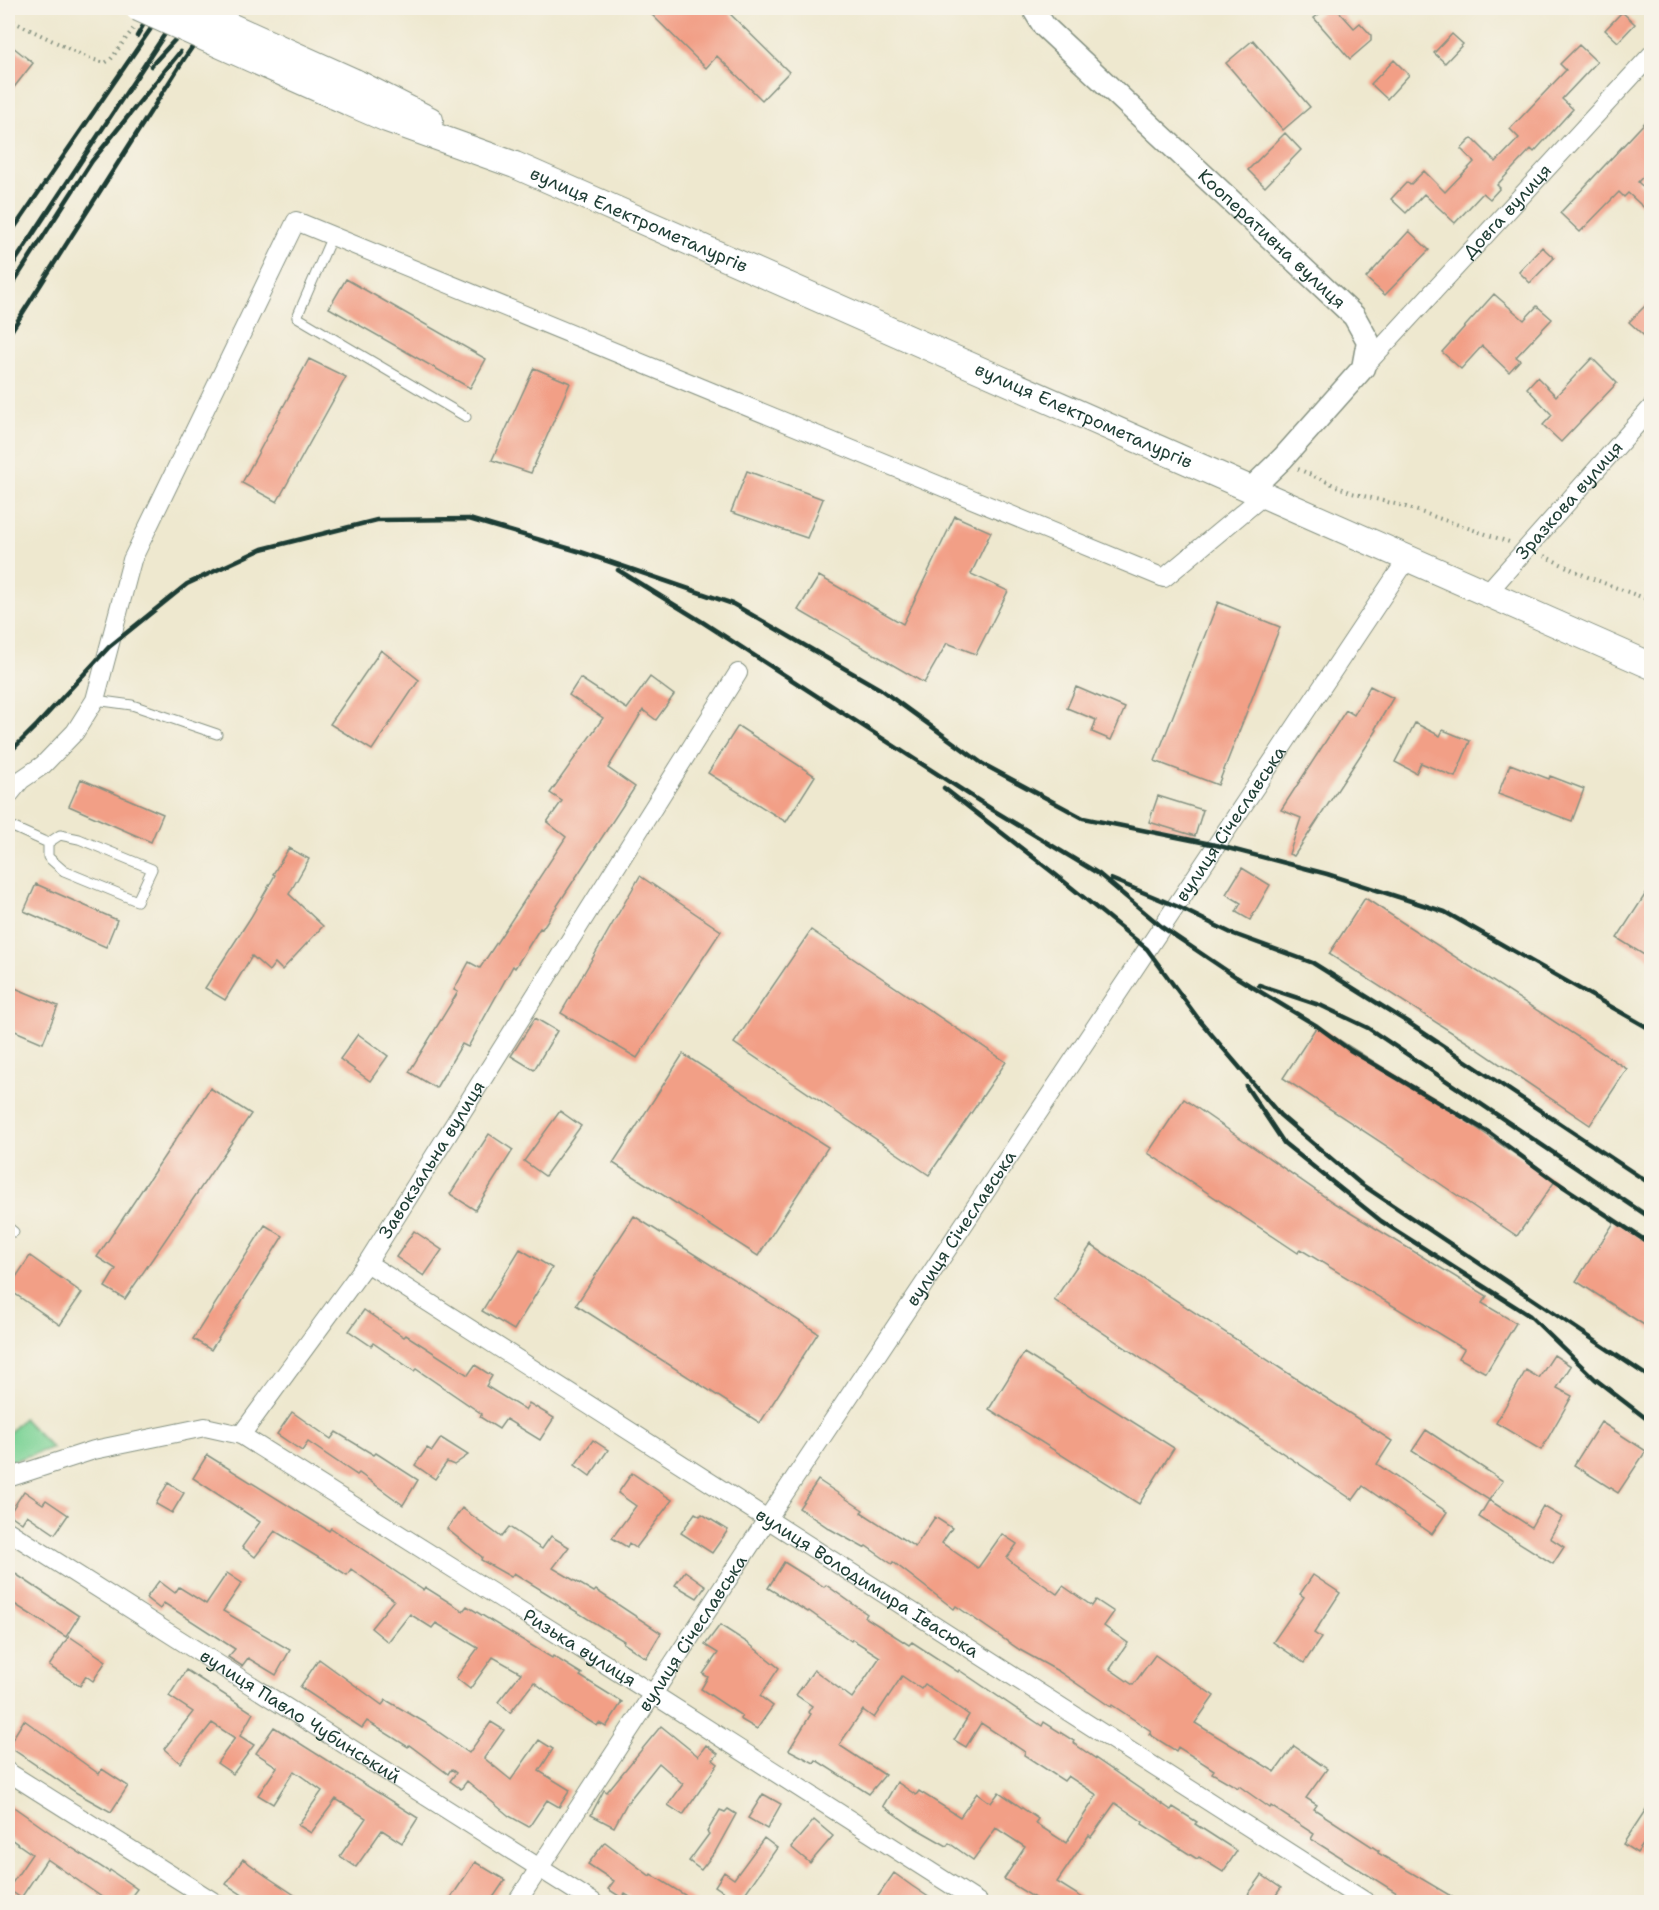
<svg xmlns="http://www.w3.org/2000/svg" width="1659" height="1910" font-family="'Shantell Sans',sans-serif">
  <rect width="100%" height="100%" fill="#f7f3e8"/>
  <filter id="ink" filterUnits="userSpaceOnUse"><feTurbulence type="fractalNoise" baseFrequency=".0167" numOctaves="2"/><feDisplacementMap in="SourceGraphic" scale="12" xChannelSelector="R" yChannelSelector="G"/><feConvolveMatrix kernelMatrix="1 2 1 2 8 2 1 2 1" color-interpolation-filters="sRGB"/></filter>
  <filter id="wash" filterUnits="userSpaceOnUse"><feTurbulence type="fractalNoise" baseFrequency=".008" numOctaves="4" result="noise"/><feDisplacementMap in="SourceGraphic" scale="24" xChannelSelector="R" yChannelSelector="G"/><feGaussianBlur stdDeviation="1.35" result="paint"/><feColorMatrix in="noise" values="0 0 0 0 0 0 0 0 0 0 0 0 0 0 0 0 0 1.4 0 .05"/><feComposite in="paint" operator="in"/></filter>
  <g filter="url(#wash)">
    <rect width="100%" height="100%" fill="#eee8cf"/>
    <path fill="#7dd396" stroke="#4e8865" stroke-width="1.5" d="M23 1418 52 1448 9 1462 8 1460V1434Z"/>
    <g id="blocks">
      <path fill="#f29f86" d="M645 8H724L789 72 762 100 717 56 706 68Z
        M1327 8H1336L1354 28 1360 23 1371 35V41L1350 59 1314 18Z
        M1622 12 1635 24 1618 42 1605 30Z
        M1452 34 1463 44 1445 63 1434 53Z
        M1253 40 1310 107 1283 130 1226 63Z
        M8 43 33 63 8 95Z
        M1579 45 1597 62 1562 99 1573 109 1534 152 1531 149 1497 185 1500 188 1490 199 1483 193 1455 223 1424 194 1406 213 1391 199 1407 182 1410 185 1424 171 1445 192 1474 162 1461 149 1472 138 1496 162 1519 138 1510 129 1566 70 1560 64Z
        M1394 60 1409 75 1387 99 1371 84Z
        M1652 115V167L1638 182 1652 195V215L1628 193 1624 197 1619 192 1580 232 1560 213Z
        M1285 133 1301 150 1265 187 1248 170Z
        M1409 231 1429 250 1385 295 1366 278Z
        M1542 247 1554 258 1530 283 1519 272Z
        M346 279 486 359 470 388 329 308Z
        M1494 294 1524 320 1537 306 1552 319 1516 357 1520 360 1509 372 1482 346 1461 369 1442 352Z
        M1652 299V343L1629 322Z
        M1592 358 1617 383 1561 442 1543 425 1552 415 1527 388 1537 377 1556 396Z
        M309 359 346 377 277 502 242 483Z
        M534 368 570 383 531 473 492 460Z
        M747 471 823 499 807 538 731 512Z
        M955 516 991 532 971 574 1008 591 976 654 947 643 924 683 798 610 819 576 903 624Z
        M1218 602 1280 627 1218 785 1155 761Z
        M381 650 419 680 372 750 330 724Z
        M650 677 674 695 656 720 643 710 608 768 635 787 542 929 540 928 515 968 513 966 468 1047 462 1044 436 1088 409 1072 458 992 454 990 469 962 480 968 566 837 547 822 562 801 550 793 603 718 569 695 580 678 627 709Z
        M1370 686 1393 698 1375 729 1377 730 1294 856 1289 854 1301 818 1281 810 1346 710 1354 715Z
        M1076 687 1125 708 1111 740 1092 732 1096 720 1067 708Z
        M1415 723 1440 736 1443 730 1470 741 1455 777 1421 763 1416 773 1395 762Z
        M738 726 815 776 786 822 708 773Z
        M1510 764 1549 779 1550 776 1584 789 1572 821 1498 794Z
        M81 779 163 814 151 842 69 806Z
        M1158 796 1203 810 1195 836 1149 822Z
        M289 848 309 859 289 894 323 926 282 970 275 963 269 971 252 956 225 1000 205 988 251 917 275 875 273 874Z
        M1242 868 1270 885 1250 920 1236 912 1241 903 1226 894Z
        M640 876 721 931 637 1058 561 1013Z
        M36 884 117 920 106 947 24 911Z
        M1652 884V960L1617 938Z
        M1365 898 1627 1069 1590 1125 1470 1044 1329 954Z
        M811 930 1006 1062 929 1175 734 1043Z
        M8 985 58 1006 43 1043 8 1028Z
        M535 1018 557 1031 534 1070 511 1056Z
        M1317 1026 1441 1104 1555 1181 1517 1236 1404 1159 1405 1158 1283 1078Z
        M358 1034 388 1056 370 1081 340 1059Z
        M683 1054 828 1147 758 1256 613 1163Z
        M210 1088 251 1114 125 1299 105 1287 116 1269 97 1257Z
        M1184 1099 1334 1203 1487 1296 1482 1303 1516 1323 1486 1373 1459 1358 1464 1349 1300 1249 1298 1253 1148 1153Z
        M560 1111 581 1126 545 1176 524 1161Z
        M489 1134 513 1150 475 1210 450 1194Z
        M634 1216 818 1333 760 1423 576 1305Z
        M1615 1221 1652 1245V1330L1576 1281Z
        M265 1225 283 1236 211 1350 193 1339Z
        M414 1231 442 1250 424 1276 396 1257Z
        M1091 1245 1392 1441 1377 1464 1447 1512 1432 1534 1363 1486 1353 1500 1054 1300Z
        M520 1249 552 1268 514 1330 482 1311Z
        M30 1256 82 1293 60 1325 8 1289Z
        M364 1310 404 1337 406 1335 468 1375 475 1365 492 1376 486 1386 525 1410 529 1403 554 1418 540 1440 506 1419 499 1429 480 1417 482 1414 416 1369 414 1371 373 1343 371 1346 349 1331Z
        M1024 1353 1174 1448 1139 1504 989 1409Z
        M1554 1355 1571 1366 1557 1388 1572 1396 1541 1450 1496 1423 1526 1370 1539 1378Z
        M292 1412 331 1439 336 1432 374 1455 376 1453 418 1480 403 1505 359 1473 357 1475 308 1442 302 1451 277 1434Z
        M1601 1422 1646 1451 1618 1493 1574 1465Z
        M1426 1430 1503 1481 1489 1500 1412 1451Z
        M441 1438 468 1455 454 1465 447 1462 435 1479 415 1465 427 1448 432 1451Z
        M593 1440 608 1450 590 1476 575 1465Z
        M207 1455 329 1531 331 1528 423 1590 425 1587 463 1611 467 1606 552 1658 553 1656 582 1674 580 1676 622 1702 606 1727 599 1723 597 1726 563 1704 534 1682 510 1713 498 1702 521 1673 493 1657 470 1689 456 1678 478 1648 436 1623 432 1628 410 1614 388 1642 371 1628 394 1600 351 1569 347 1575 275 1531 255 1557 242 1547 260 1522 193 1478Z
        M632 1473 672 1500 636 1548 629 1543 627 1547 612 1538 636 1506 618 1493Z
        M818 1480 863 1510 861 1512 915 1547 935 1517 952 1528 942 1543 978 1568 1002 1534 1017 1544 1007 1558 1014 1564 1057 1594 1063 1586 1092 1606 1096 1600 1114 1612 1104 1626 1128 1643 1110 1669 1133 1685 1155 1655 1214 1696 1195 1723 1275 1772 1294 1746 1327 1769 1306 1798 1317 1805 1314 1809 1379 1851 1378 1853 1461 1902H1411L1311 1839 1314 1834 1271 1806 1270 1808 1239 1786 1238 1788 1212 1773 1214 1770 1178 1747 1176 1751 1149 1734 1151 1731 1112 1705 1111 1707 1058 1671 1020 1650 956 1606 954 1609 893 1562 892 1564 866 1546 864 1548 830 1529 799 1508Z
        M168 1483 184 1493 172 1513 156 1504Z
        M24 1491 43 1504 46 1500 68 1515 55 1534 27 1515 22 1523 9 1514Z
        M1489 1500 1531 1527 1543 1506 1562 1517 1550 1538 1564 1547 1553 1564 1479 1517Z
        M462 1508 501 1537 509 1527 542 1549 551 1536 569 1547 553 1568 594 1592 596 1590 661 1633 646 1658 623 1643 624 1641 514 1573 511 1577 481 1560 482 1557 447 1529Z
        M695 1513 700 1516 702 1514 728 1530 712 1553 681 1533Z
        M784 1562 824 1587 826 1585 867 1614 865 1617 909 1645 912 1642 958 1672 959 1670 1042 1726 1044 1722 1074 1741 1073 1743 1171 1810 1173 1807 1197 1822 1195 1824 1237 1851 1223 1872 1199 1857 1197 1859 1142 1824 1143 1822 1115 1803 1091 1837 1089 1835 1057 1882 1089 1902H1041L1004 1879 1025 1847 996 1828 973 1860 949 1843 947 1846 912 1826 883 1806 897 1782 916 1795 919 1791 960 1817 977 1793 991 1803 999 1792 1038 1819 1035 1823 1066 1843 1097 1795 1068 1776 1064 1781 1024 1755 1025 1752 981 1723 966 1747 954 1740 969 1715 925 1684 921 1689 902 1676 874 1718 863 1710 839 1745 885 1775 869 1794 816 1760 814 1763 789 1750 811 1714 808 1712 812 1706 796 1695 814 1670 852 1698 880 1657 852 1639 851 1641 809 1611 808 1612 768 1588Z
        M8 1569 79 1616 66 1637 8 1600Z
        M685 1571 706 1586 697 1598 675 1585Z
        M227 1573 242 1583 223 1611 290 1650 276 1675 248 1658 242 1666 228 1657 235 1649 164 1603 160 1609 146 1598 159 1581 175 1593 179 1587 206 1604Z
        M1313 1575 1340 1593 1314 1633 1321 1638 1304 1663 1273 1642 1304 1597 1300 1594Z
        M720 1625 748 1643 779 1668 760 1696 773 1706 757 1729 740 1719 742 1716 701 1689 708 1677 703 1674 718 1653 705 1645Z
        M69 1636 106 1661 93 1681 86 1676 80 1686 49 1666Z
        M319 1659 382 1705 386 1700 424 1722 469 1753 491 1722 504 1730 484 1758 511 1780 539 1740 553 1749 539 1771 570 1790 559 1807 547 1800 529 1827 509 1816 467 1781 461 1789 450 1781 456 1773 451 1769 448 1774 409 1745 408 1747 367 1721 362 1728 300 1687Z
        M186 1670 253 1713 240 1736 254 1745 233 1774 217 1763 235 1738 212 1723 180 1763 164 1749 193 1712 169 1696Z
        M24 1720 99 1774 102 1769 128 1786 111 1812 77 1793 8 1746Z
        M661 1726 698 1756 706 1745 718 1754 713 1760 718 1764 683 1815 668 1805 683 1784 659 1763 627 1803 614 1827 591 1815 604 1790 607 1792Z
        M274 1727 418 1818 402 1843 382 1830 356 1867 340 1856 366 1818 336 1799 311 1833 298 1825 322 1791 294 1771 273 1804 258 1795 277 1767 256 1753Z
        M763 1794 781 1804 767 1829 748 1818Z
        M1652 1800V1832L1637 1853 1623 1844Z
        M8 1803 72 1848 109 1872 110 1870 137 1889 127 1902H109L47 1859 21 1898 8 1889 32 1854 8 1837Z
        M728 1809 736 1814 715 1852 701 1870 689 1861 709 1834 707 1832 720 1810 725 1812Z
        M814 1820 833 1836 810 1863 791 1847Z
        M764 1838 777 1848 739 1902 715 1886 724 1872 734 1879Z
        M605 1842 650 1876 651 1874 696 1902H638L625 1894 622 1898 608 1889 614 1881 588 1864Z
        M243 1859 266 1876 305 1902H253L226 1884Z
        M475 1862 505 1880 490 1902H448Z
        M894 1873 912 1886 936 1902H874Z
        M1262 1875 1281 1888 1271 1902H1256L1247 1896Z"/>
    </g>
  </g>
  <g filter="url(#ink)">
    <use href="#blocks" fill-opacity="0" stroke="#869282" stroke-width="1.5"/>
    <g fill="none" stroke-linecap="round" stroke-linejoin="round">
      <defs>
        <path id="service" d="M332 236 297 317 466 417
          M95 700 132 705 217 734
          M8 825 48 843
          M60 835 79 839 152 869 137 901 64 871 48 857V843Z
          M8 1227 14 1232"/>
        <g id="minor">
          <path id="s1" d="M1363 368 1652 54"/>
          <path id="s2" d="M1487 593 1652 407"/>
          <path d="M8 796 21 780 43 765 75 732 95 700 132 560 296 221 1164 578 1264 495"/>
          <path id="s3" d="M367 1263 1366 1902"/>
          <path id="s4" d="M241 1435 653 1694 978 1902"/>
          <path id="s5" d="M8 1478 94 1450 205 1427 241 1435 367 1263 738 673"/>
          <path id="s6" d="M8 1531 593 1902"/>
          <path d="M8 1772 214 1902"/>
          <path id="s7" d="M517 1902 768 1518 1408 558"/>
        </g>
        <g id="tertiary">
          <path id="s8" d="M1033 8 1044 26 1354 316 1368 341 1363 368 1283 458 1250 490"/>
        </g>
        <g id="secondary">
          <path d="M355 82 430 120"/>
          <path id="s9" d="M348 102 387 119 515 165 1652 666"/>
        </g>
      </defs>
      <use href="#service" stroke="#869282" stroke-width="11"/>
      <use href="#minor" stroke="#869282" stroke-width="20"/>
      <use href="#tertiary" stroke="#869282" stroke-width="25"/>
      <use href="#secondary" stroke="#869282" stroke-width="28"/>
      <path stroke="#869282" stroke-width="4" stroke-dasharray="1.5 4.5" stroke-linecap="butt" d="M8 19 88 58 105 63 111 59 133 29
        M1298 469 1352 493 1403 506 1509 542
        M1544 556 1588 577 1652 601"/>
      <use href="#service" stroke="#fff" stroke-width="9"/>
      <use href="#minor" stroke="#fff" stroke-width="18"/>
      <use href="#tertiary" stroke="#fff" stroke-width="22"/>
      <use href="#secondary" stroke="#fff" stroke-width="26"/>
      <path stroke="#1f3d34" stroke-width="4.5" d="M137 36 153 8
        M151 66 204 8
        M8 237 165 8
        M8 272 182 8
        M8 291 92 161 180 52
        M8 336 184 59 219 8
        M618 570 704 623 993 810 1099 874 1162 927 1236 977 1317 1026 1350 1050 1490 1133 1555 1181 1652 1245
        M8 754 37 725 109 647 187 584 262 549 377 520 469 519 581 552 733 604 880 689 983 764 1083 818 1216 845 1327 874 1445 912 1652 1030
        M944 788 1056 875 1147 949 1200 1021 1280 1115 1361 1184 1652 1379
        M1111 879 1176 906 1231 933 1313 963 1409 1023 1652 1185
        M1259 985 1322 1006 1368 1028 1652 1219
        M1246 1086 1284 1143 1381 1221 1530 1316 1595 1379 1652 1423"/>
      <defs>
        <path id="secondary-bridge" d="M138 8 348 102
          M190 8 355 82"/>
      </defs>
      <use href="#secondary-bridge" stroke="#869282" stroke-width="28" stroke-linecap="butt"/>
      <use href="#secondary-bridge" stroke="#fff" stroke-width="26"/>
    </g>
  </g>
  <g text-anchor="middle" stroke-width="6" stroke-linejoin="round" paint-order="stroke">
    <g font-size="18" fill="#1f3d34" stroke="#f7f3e8">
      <text dy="6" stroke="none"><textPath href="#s1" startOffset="213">Довга вулиця</textPath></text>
      <text dy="6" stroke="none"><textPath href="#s9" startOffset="314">вулиця Електрометалургів</textPath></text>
      <text dy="6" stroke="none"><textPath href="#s8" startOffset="333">Кооперативна вулиця</textPath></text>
      <text dy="6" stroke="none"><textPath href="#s9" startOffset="800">вулиця Електрометалургів</textPath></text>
      <text dy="6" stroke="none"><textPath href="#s2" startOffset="124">Зразкова вулиця</textPath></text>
      <text dy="6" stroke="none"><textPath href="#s7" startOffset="1293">вулиця Січеславська</textPath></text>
      <text dy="6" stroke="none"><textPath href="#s5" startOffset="576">Завокзальна вулиця</textPath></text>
      <text dy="6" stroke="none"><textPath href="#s7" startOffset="807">вулиця Січеславська</textPath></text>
      <text dy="6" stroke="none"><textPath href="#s3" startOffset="594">вулиця Володимира Івасюка</textPath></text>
      <text dy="6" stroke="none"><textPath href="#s7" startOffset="321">вулиця Січеславська</textPath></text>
      <text dy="6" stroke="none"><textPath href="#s4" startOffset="400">Ризька вулиця</textPath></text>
      <text dy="6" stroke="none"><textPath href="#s6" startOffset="346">вулиця Павло Чубинський</textPath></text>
    </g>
  </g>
  <rect width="1659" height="1910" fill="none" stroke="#f7f3e8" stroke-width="30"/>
</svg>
